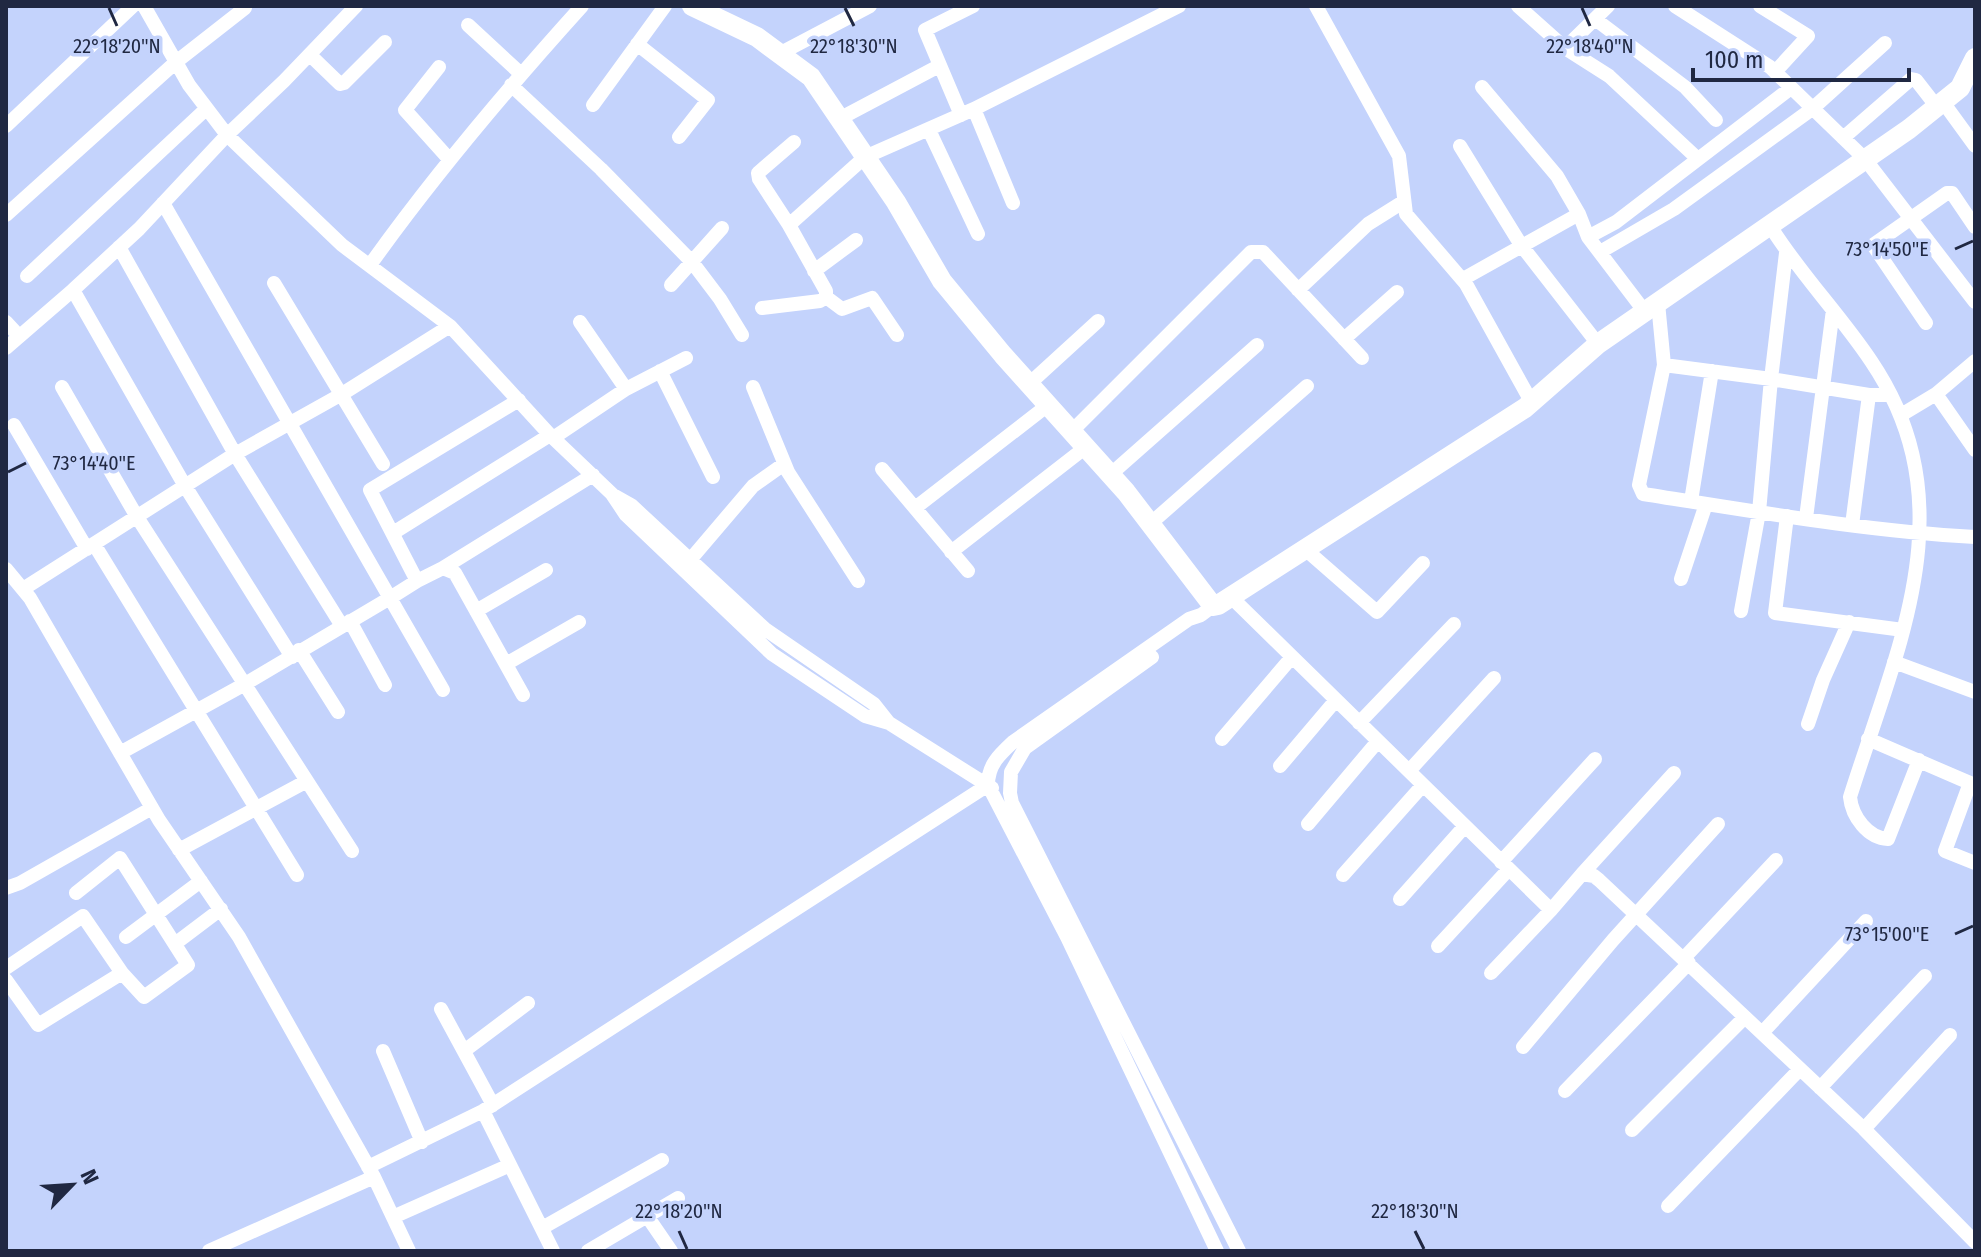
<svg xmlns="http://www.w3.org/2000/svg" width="1981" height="1257" font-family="'Fira Sans Condensed',sans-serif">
  <rect width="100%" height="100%" fill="#c4d3fc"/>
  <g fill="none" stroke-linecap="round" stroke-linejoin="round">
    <path stroke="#fff" stroke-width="14" d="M144 6 189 85 227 135 284 81 356 6
      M1316 6 1399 156 1406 214 1466 284 1532 403
      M1518 6 1565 48 1608 6
      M1675 6 1770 67 1865 159 1975 302
      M1760 6 1808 36 1775 72
      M1595 19 1685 87 1716 120
      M468 25 521 74
      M637 44 708 100 679 137
      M1565 48 1609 76 1698 159
      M779 54 870 6
      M310 55 340 84 344 83 385 42
      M439 67 405 110 449 159
      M511 85 601 169 692 262 720 299 742 335
      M1482 87 1557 176 1579 214
      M1943 102 1975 146
      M593 105 665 6
      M974 109 1013 203
      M961 115 925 30 973 6
      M839 119 939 66
      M6 126 133 6
      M929 130 978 234
      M1843 138 1911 79 1916 80 1937 107
      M1460 146 1521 245 1598 344
      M6 215 176 62 245 8
      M1769 224C1799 273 1839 313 1871 361 1969 506 1896 650 1850 797 1852 817 1868 838 1888 839L1919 760
      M789 225 759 179 758 173 794 142
      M1588 237 1616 222 1791 88
      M119 247 235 454 342 626
      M1600 252 1674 209 1812 109 1885 43
      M1786 253 1771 379 1869 395H1890
      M370 265C435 174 507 89 582 6
      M814 271 856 240
      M27 276 206 109
      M1463 279 1579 214 1588 237 1645 312
      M274 283 383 464
      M671 285 722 228
      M73 290 185 486 292 657
      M1298 290 1368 224 1403 202
      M826 297 842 309 872 298 897 335
      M1658 303 1664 365
      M762 308 820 301 826 297V291L789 225 865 157 974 109 1179 6
      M6 322 19 336
      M580 322 626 389
      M1926 323 1873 245 1947 193H1952L1975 227
      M1344 339 1397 292
      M6 348 73 290 139 229 227 135 342 245 450 326 550 435 612 494 626 515 772 654 865 716 889 723
      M660 371 713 477
      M1029 384 1098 321
      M62 387 137 517 352 851
      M753 387 788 472 858 581
      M1936 394 1975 361
      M1901 415 1936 394 1975 450
      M14 425 87 549
      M1072 431 1251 252H1263L1362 358
      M553 438 626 389 686 358
      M882 469 968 571
      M1111 474 1257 345
      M615 496 631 505 765 629 874 704 889 723 992 788
      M1691 501 1712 371
      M915 508 1048 405
      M1787 516 1775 613 1903 630
      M1806 518 1833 310
      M1150 524 1307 386
      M1852 525 1869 395
      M393 533 550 435
      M94 544 297 875
      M1305 549 1377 612 1423 563
      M951 552 1086 447
      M690 560 753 486 784 464
      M443 568 593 475
      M6 569 30 598 159 820 239 937 374 1177 409 1251
      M1681 579 1706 504
      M417 581 370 490 519 400
      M23 589 235 454 342 394 450 326
      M1230 596 1551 910 1582 874 1594 876 1599 880 1864 1129 1975 1242
      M1213 606 1201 615 1189 619 1013 742C999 755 988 765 988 785L1067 937 1217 1251
      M476 611 546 570
      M1741 611 1759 512 1771 379 1664 365 1639 485 1643 494C1753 511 1864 531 1975 537
      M350 621 385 685
      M299 650 338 712
      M1152 657 1025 748 1011 772 1010 793 1012 803 1239 1251
      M1894 662 1975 692
      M506 664 579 622
      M443 690 390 598 417 581 443 568 455 573 523 695
      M1359 723 1454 624
      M1808 724 1823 680 1849 622
      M1222 739 1292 657
      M1868 739 1970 783 1945 851 1975 863
      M120 753 245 684 390 598 163 203
      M1280 766 1336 700
      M1409 771 1494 678
      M1308 824 1378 741
      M179 850 307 781
      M1501 862 1595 759
      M1582 874 1674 773
      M1343 875 1423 785
      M6 888 20 883 152 808
      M1400 899 1465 826
      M126 937 201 881
      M176 943 221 909
      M1438 946 1509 869
      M1684 958 1776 860
      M6 968 83 916 122 973
      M1491 973 1551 910
      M6 980 38 1025 122 973 144 997 188 965 120 858 76 893
      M441 1009 493 1105
      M1762 1033 1866 921
      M1523 1047 1613 940 1718 824
      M383 1051 422 1142
      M464 1051 528 1003
      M1820 1088 1925 976
      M1565 1091 1689 963
      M483 1111 553 1251
      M1864 1129 1950 1035
      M1632 1130 1745 1017
      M368 1167 483 1111 988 785
      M1668 1206 1800 1069
      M647 1216 671 1251
      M393 1217 510 1165
      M542 1228 662 1160
      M209 1251 374 1177
      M588 1251 678 1198"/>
    <path stroke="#fff" stroke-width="20" d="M692 6 757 37 811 77 896 202 942 281 1003 355 1126 492 1213 606 1218 605 1525 408 1598 344 1909 129 1960 88 1975 58"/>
  </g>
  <path fill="none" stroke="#202842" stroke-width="3" d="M109 8 117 26M845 8 854 26M1582 8 1590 26M1955 249 1973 241M8 472 26 463M1955 934 1973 926M679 1231 687 1249M1415 1231 1424 1249"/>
  <g font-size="20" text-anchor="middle" fill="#202842" stroke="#c4d3fc" stroke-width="7" stroke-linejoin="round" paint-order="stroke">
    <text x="117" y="53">22°18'20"N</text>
    <text x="854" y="53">22°18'30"N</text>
    <text x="1590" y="53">22°18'40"N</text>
    <text x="1887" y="256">73°14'50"E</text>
    <text x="94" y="470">73°14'40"E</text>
    <text x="1887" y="941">73°15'00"E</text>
    <text x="679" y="1218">22°18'20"N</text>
    <text x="1415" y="1218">22°18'30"N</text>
  </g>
  <rect width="1981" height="1257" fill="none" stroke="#202842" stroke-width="16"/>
  <g transform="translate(72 1185) rotate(65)" stroke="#c4d3fc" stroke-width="6" paint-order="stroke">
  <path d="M0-6L14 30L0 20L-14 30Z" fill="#202842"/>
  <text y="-12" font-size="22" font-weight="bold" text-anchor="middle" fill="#202842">N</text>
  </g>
  <path d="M1693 68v12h216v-12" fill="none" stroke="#202842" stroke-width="4"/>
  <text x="1705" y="68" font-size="24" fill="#202842" stroke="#c4d3fc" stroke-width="6" paint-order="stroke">100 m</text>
</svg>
